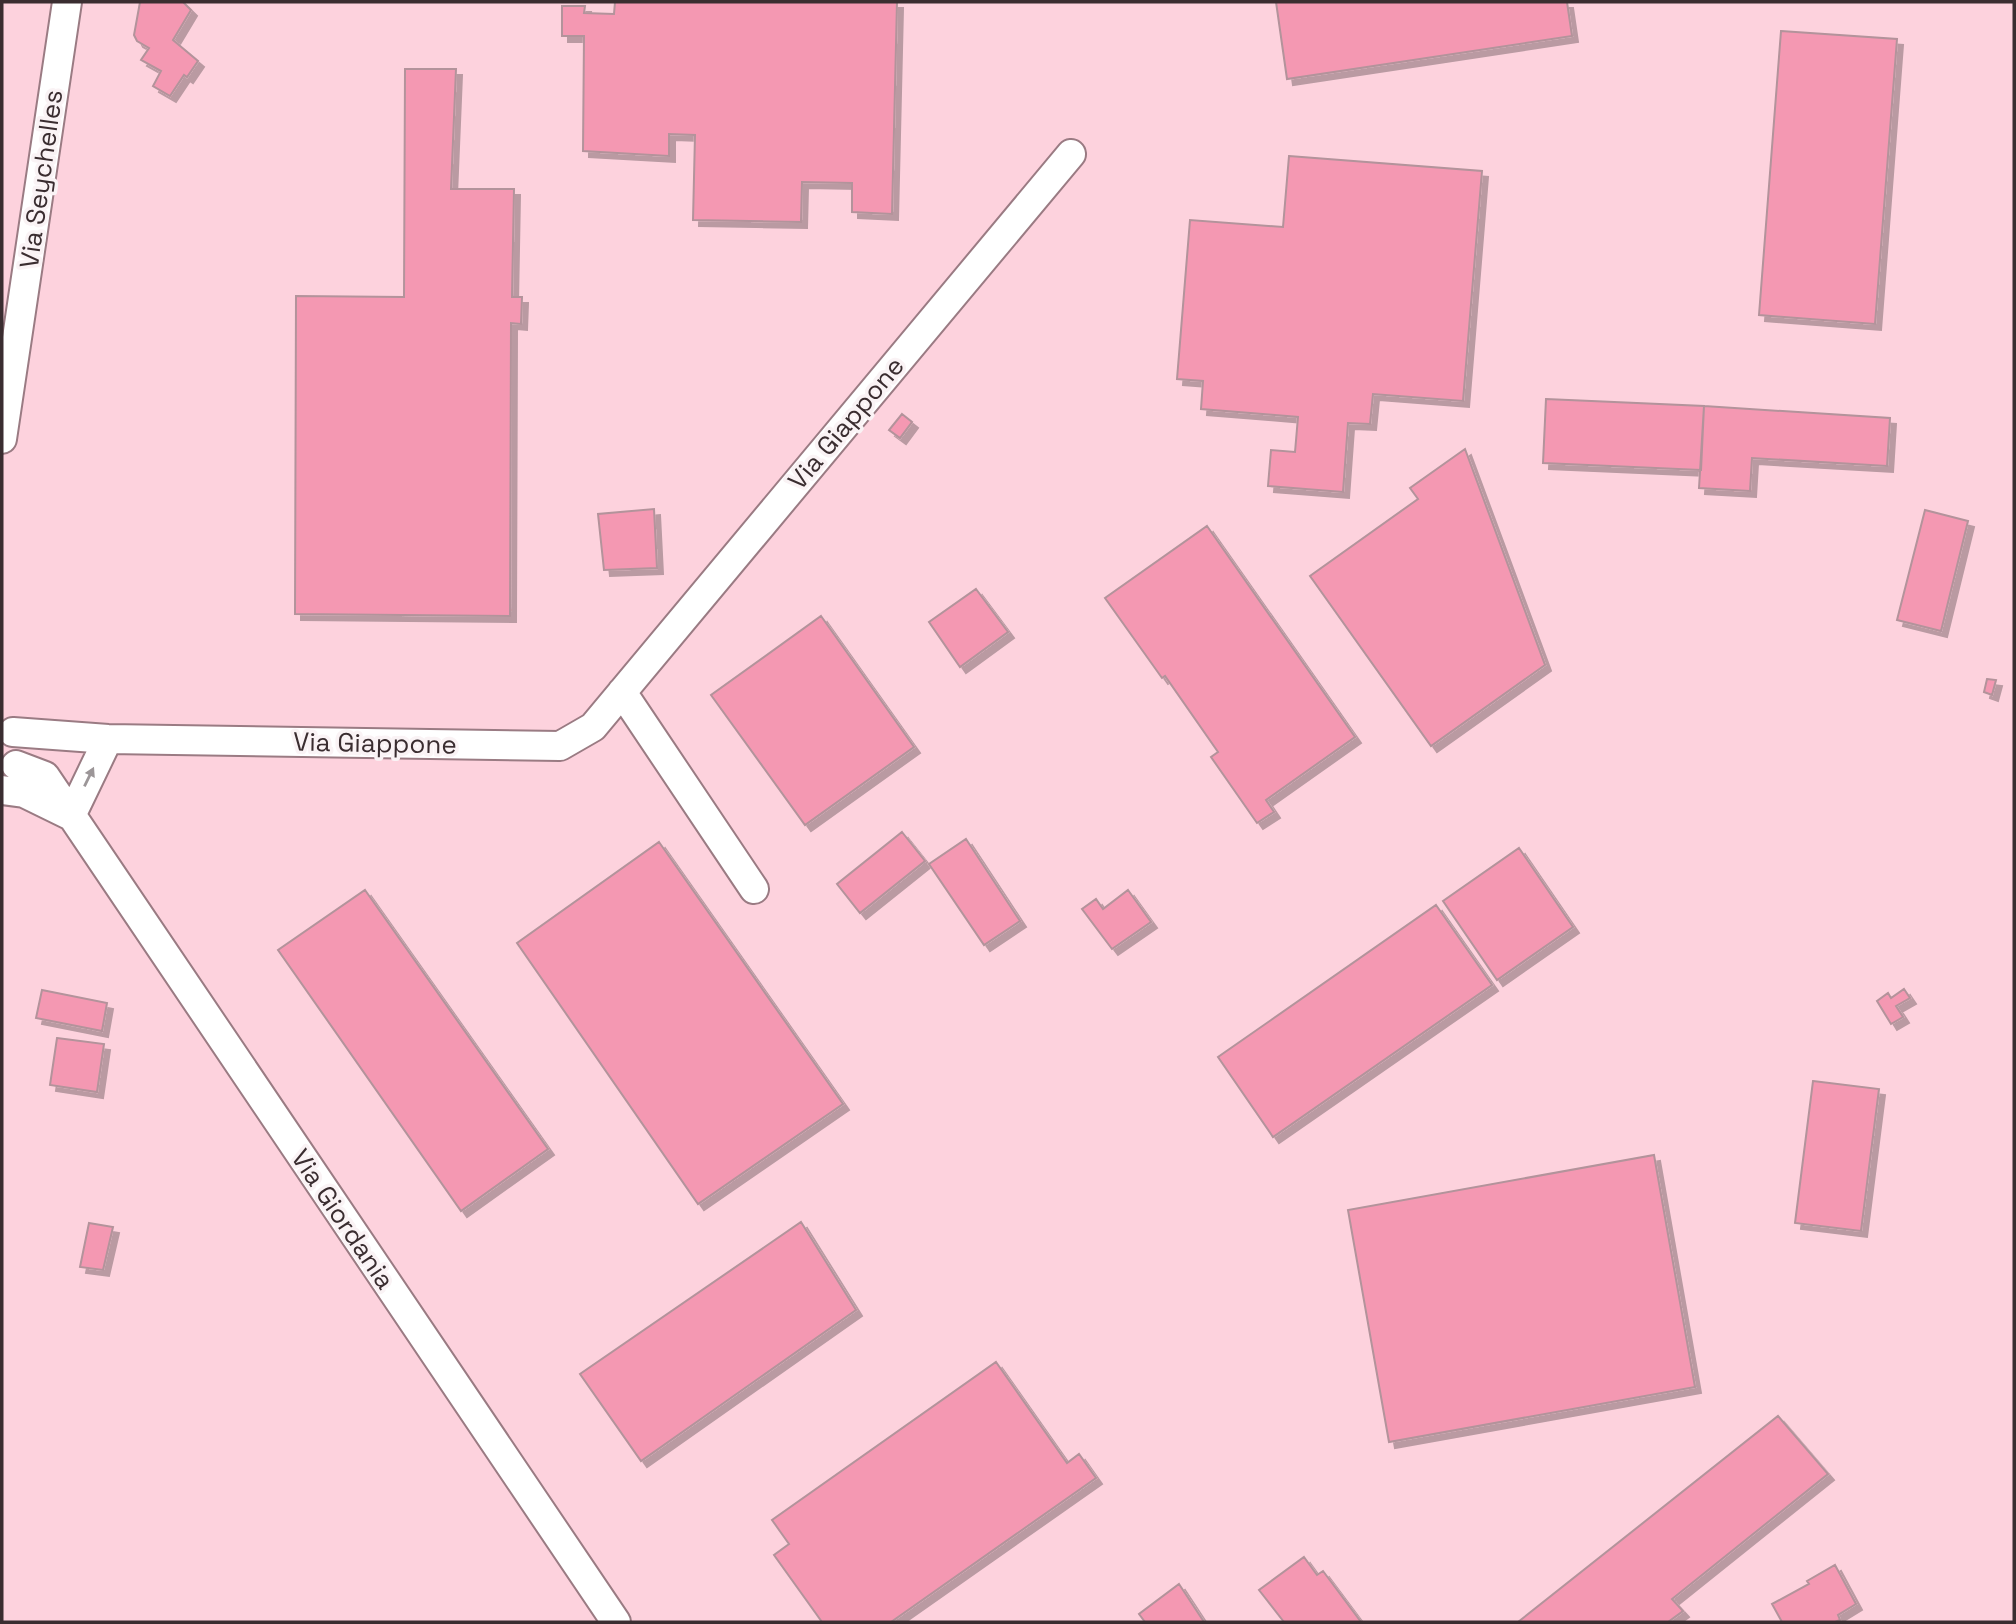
<svg xmlns="http://www.w3.org/2000/svg" width="2016" height="1624" font-family="'Space Grotesk',sans-serif">
  <defs>
    <filter id="shadow"><feDropShadow dx="6" dy="6" stdDeviation="0" flood-color="#0004"/></filter>
  </defs>
  <rect width="100%" height="100%" fill="#fce0e7"/>
  <path fill="#fdd2dd" d="M2 2H2014V1622H2Z"/>
  <path fill="#f498b2" stroke="#b3939b" stroke-width="2" filter="url(#shadow)" d="M140 2H183L191 10 173 40 198 61 187 77 184 75 170 96 153 86 161 71 141 60 149 48 137 41 134 35Z
    M615 2H897L892 214 852 212V183L802 182 801 222 693 220 695 135 669 134V156L583 151 584 36H562V6H585L584 13 614 14Z
    M1276 2H1567L1572 36 1287 79Z
    M1781 31 1897 39 1875 324 1759 315Z
    M405 69H456L451 189H514L512 297H522L521 324 511 323 510 616 295 614 296 296 404 297Z
    M1289 156 1482 171 1463 401 1373 394 1370 424 1348 423 1343 492 1268 486 1271 450 1295 452 1298 417 1201 409 1203 381 1177 379 1190 220 1283 227Z
    M1546 399 1704 406 1701 470 1543 463Z
    M1704 406 1890 418 1887 466 1752 458 1750 491 1699 488Z
    M902 414 912 422 900 438 889 430Z
    M1465 449 1545 665 1431 746 1310 576 1418 499 1410 488Z
    M654 509 657 568 604 570 598 514Z
    M1925 510 1968 521 1941 631 1897 620Z
    M1207 526 1355 737 1266 800 1274 812 1257 823 1211 757 1218 752 1165 676 1162 678 1105 598Z
    M976 589 1008 632 960 667 929 622Z
    M821 616 914 747 805 825 711 695Z
    M1987 679 1996 680 1992 695 1984 692Z
    M902 832 925 861 860 913 837 884Z
    M966 839 1020 921 984 945 929 864Z
    M659 842 843 1104 698 1204 517 943Z
    M1519 848 1573 927 1497 980 1443 901Z
    M365 890 548 1149 461 1211 278 950Z
    M1128 890 1151 922 1112 949 1082 909 1096 899 1103 909Z
    M1436 905 1492 985 1273 1137 1218 1057Z
    M1904 989 1910 998 1896 1006 1903 1017 1891 1024 1877 1001 1888 993 1891 998Z
    M42 990 107 1003 102 1031 36 1018Z
    M57 1038 104 1044 97 1092 50 1085Z
    M1813 1081 1879 1089 1861 1231 1795 1223Z
    M1654 1155 1695 1387 1389 1442 1348 1210Z
    M801 1222 856 1310 641 1461 580 1374Z
    M89 1223 113 1227 103 1270 80 1267Z
    M996 1362 1067 1463 1079 1454 1096 1478 891 1622H822L774 1555 789 1544 772 1520Z
    M1778 1416 1828 1474 1672 1599 1683 1611 1668 1622H1518Z
    M1304 1557 1317 1575 1323 1571 1361 1622H1284L1259 1590Z
    M1835 1565 1856 1604 1838 1615 1840 1620 1835 1622H1782L1772 1604 1809 1584 1807 1581Z
    M1179 1584 1204 1622H1145L1139 1614Z"/>
  <g fill="none" stroke-linecap="round" stroke-linejoin="round">
    <defs>
      <path id="minor" d="M2 439 67 2
        M622 692 754 889
        M13 732 108 739 560 746 593 727 1071 154
        M16 765 45 776 616 1622
        M2 790 24 793 71 816
        M71 816 108 739"/>
    </defs>
    <use href="#minor" stroke="#9a7b83" stroke-width="32"/>
    <use href="#minor" stroke="#fff" stroke-width="28"/>
  </g>
  <defs><path id="oneway-solid" d="M-6-.8H1V-3.2L6.5 0L1 3.2V.8H-6Z" transform="scale(1.75)"/></defs>
  <use fill="#9c9698" href="#oneway-solid" transform="translate(89 777) rotate(-64)"/>
  <g text-anchor="middle" stroke-width="7" stroke-linejoin="round" paint-order="stroke">
    <g font-size="26" fill="#3a2d30" stroke="#faf3f5">
      <text transform="translate(41 179) rotate(-82)" y="9">Via Seychelles</text>
      <text transform="translate(846 423) rotate(-50)" y="9">Via Giappone</text>
      <text transform="translate(375 743) rotate(1)" y="9">Via Giappone</text>
      <text transform="translate(343 1219) rotate(56)" y="9">Via Giordania</text>
    </g>
  </g>
  <rect width="2016" height="1624" fill="none" stroke="#3a2d30" stroke-width="7"/>
</svg>
